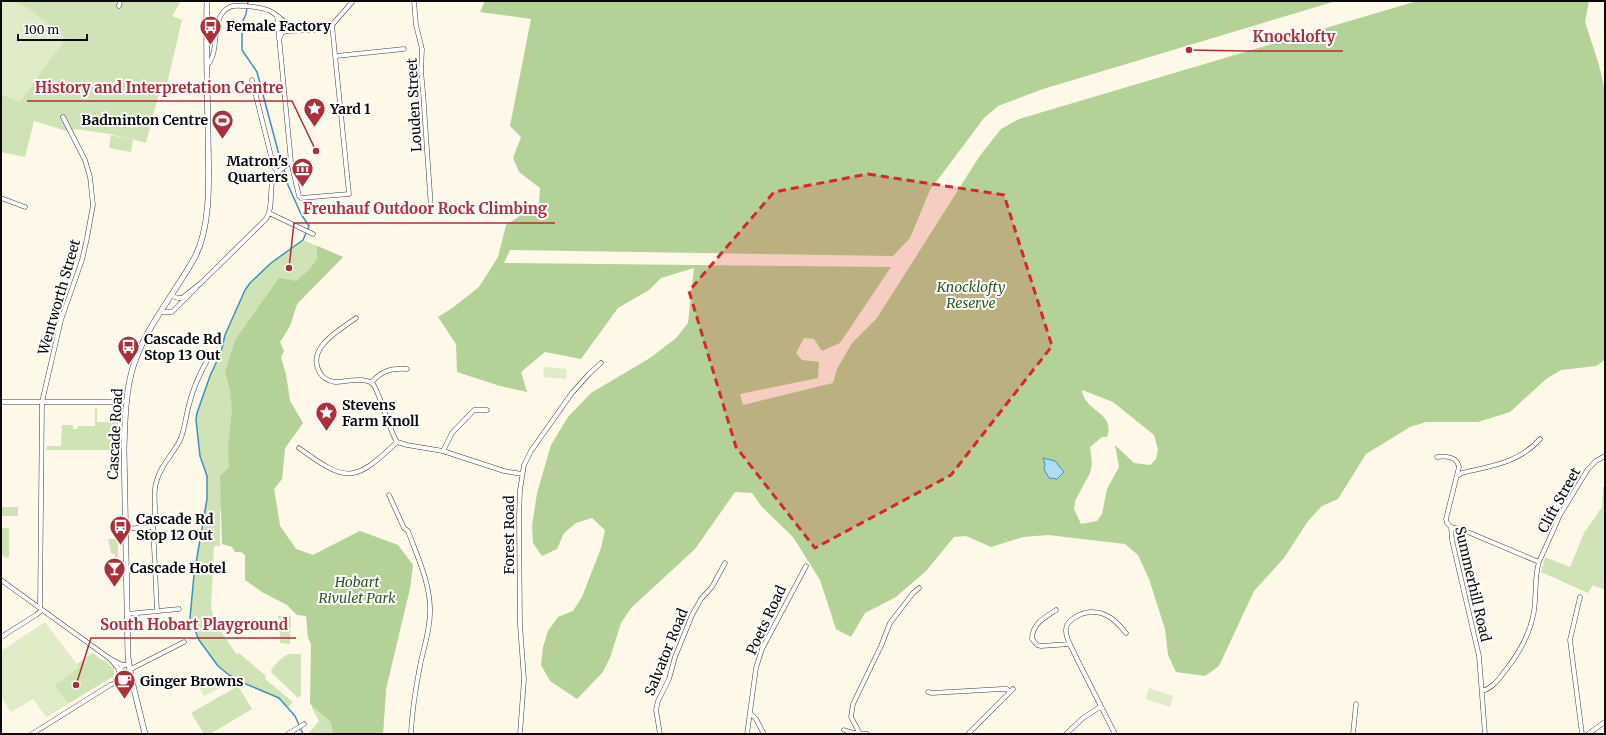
<svg xmlns="http://www.w3.org/2000/svg" width="1606" height="735" font-family="Merriweather,serif">
  <rect width="100%" height="100%" fill="#fdf8e8"/>
  <path fill="#cfe3b6" d="M1 1H181L172 16 182 20 167 84 162 82 146 143 110 134 76 129 66 131 34 121 25 157 1 152Z
    M111 135 133 140 131 152 109 148Z
    M303 240 343 257 297 304 290 326 280 342 284 351 281 357 286 375 290 401 303 423 285 448 282 479 274 489 280 526 296 549 313 555 360 531 398 545 413 565 410 588 386 689 383 734H308L319 721 312 708 314 645 310 609 268 588 220 510V546H214L211 608C216 626 227 640 237 655L239 653 266 676 265 679 293 702 288 707 279 698 246 684 229 675 218 666 199 640 190 618 194 575 207 499V476L200 456 196 420 197 413 210 376 221 352 225 335 245 290C259 269 283 254 303 240Z
    M95 408H97V422H118V450H46L47 446H61L62 425H73V429H77L78 426H95Z
    M1605 486V590L1593 585 1588 593 1541 572 1545 557 1570 567 1584 533 1602 507 1603 487Z
    M1 507H18V516H1Z
    M1 528H9V557L6 558 1 554Z
    M108 539H118V563H115V554L111 553Z
    M278 616H291L290 644 280 643V619L278 618Z
    M92 653 114 668V676L46 717 54 685 79 667 77 664Z
    M289 654H301V695L298 698 271 672C273 665 282 657 289 654Z
    M238 686 252 709 210 734H204L191 713Z"/>
  <path fill="#b4d297" fill-rule="evenodd" d="M485 1H1336L1043 89 998 106 984 118 930 190 910 238 893 256 510 250 504 263 891 267 840 343 822 351 814 339 804 338 796 353 802 360 819 362 818 378 740 394 743 405 833 383 837 369 852 343 877 318 979 157 1001 129 1019 119 1417 1H1589L1585 22 1599 65 1605 91V360L1596 366 1561 370 1546 379 1510 412 1478 422H1426L1410 427 1366 454 1338 499 1322 506 1308 521 1284 558 1254 591 1219 666 1205 676 1176 672 1168 655 1165 629 1149 579 1138 555 1125 544 1048 535 1023 537 991 547 966 536 954 537 926 571 896 597 865 613 851 637 836 629 820 580 793 537 762 507 752 493 735 492 695 549 631 608 621 623 610 658 602 673 577 699 550 681 541 665 543 647 548 631 558 617 573 611 582 597 601 548 605 530 592 518 576 523 564 533 557 549 542 556 533 543 532 526 537 493 551 445 568 417 591 393 650 358 676 338 688 323 694 268 661 278 649 290 618 308 581 359 545 352 521 372 527 392 500 386 457 372 456 344 438 317 451 309 479 287 498 257 506 225 539 203 540 188 519 172 513 158 521 137 510 126 531 19 480 12ZM1082 390 1113 402 1154 435 1158 450 1156 459 1150 465 1134 463 1115 445 1119 467 1107 489 1102 514 1097 521 1081 524 1074 509 1075 501 1090 473 1092 464 1090 447 1102 437H1107C1116 412 1084 412 1082 390Z
    M317 246 343 257 297 304 290 326 280 342 284 351 281 357 286 375 290 401 303 423 285 448 282 479 274 489 280 526 296 549 313 555 360 531 398 545 413 565 410 588 386 689 383 734H333L331 722 310 704 311 644 308 638 306 616 297 615 287 605 262 592 245 580V555L241 552H235L232 547 222 544 220 476 229 467 228 448 232 409 230 390 225 372 235 340 279 278 296 281 309 270 317 259Z"/>
  <path fill="#e0ebc7" d="M1 1H14L28 8 66 38 20 102 1 95Z
    M544 367 567 369 566 379 543 377Z
    M45 622 79 667 54 685 68 703 46 717 33 699 11 712 1 696V651Z
    M218 677 223 686 204 696 199 687Z
    M1149 688 1173 696 1170 707 1146 699Z"/>
  <path fill="#b1dbf0" stroke="#3f91c0" d="M1043 458 1055 461 1064 472 1057 479 1049 478 1044 469 1045 464Z"/>
  <g fill="none" stroke-linecap="round" stroke-linejoin="round">
    <path stroke="#3f91c0" stroke-width="1.5" d="M248 1 246 14 242 23V50L257 72 282 166
      M284 170 288 185 301 214 309 226 303 240 271 263 250 283 245 290 225 335 221 352 210 376 197 413 196 420 200 456 207 476V499L194 575 190 618 199 640 218 666 229 675 246 684 279 698 295 716 303 734"/>
    <defs>
      <path id="minor" d="M414 1 416 25 422 49 421 71 423 92 431 208
        M119 6 120 1
        M277 16 291 162 299 196 301 198 349 194 332 25
        M279 39 282 33 286 31 315 30 332 25 353 1
        M336 56 404 49
        M207 65C221 53 209 16 230 7 234 5 241 6 245 6 254 7 262 7 270 11 281 17 288 27 301 30
        M252 80 273 164 277 172
        M1 198 25 207
        M269 213 313 234
        M172 296 178 298H182L201 283 266 219C275 206 267 185 276 174 280 169 286 166 291 162
        M162 312H172L196 288
        M356 318C340 330 305 348 320 373 323 378 329 381 335 382 346 382 362 377 372 383 379 389 389 430 397 442
        M371 383C381 371 391 368 407 369
        M1 402H127
        M299 448C347 483 354 483 397 442L407 445 443 451 504 471 522 474
        M443 451 452 433 474 410H487
        M1437 457C1446 456 1457 456 1459 467L1446 519 1447 523 1451 527 1452 540 1479 656 1485 734
        M1457 476 1462 473C1491 466 1519 463 1540 439
        M389 495 404 528 408 531C417 556 429 580 430 607 431 625 425 644 421 661 416 686 412 709 411 734
        M1451 527 1463 530 1539 562C1535 575 1536 587 1535 601 1534 628 1521 651 1505 671 1498 680 1493 688 1482 691
        M125 529 150 527 153 525
        M1539 562 1560 515 1588 469 1596 461 1605 456
        M1 580 109 658 122 665H128
        M1580 597 1570 640 1582 734
        M40 608 42 402 61 320 82 260 87 238 93 205 90 177 85 160 63 117
        M1056 610C1045 617 1032 624 1032 639L1037 645 1041 646 1070 644
        M157 611 153 525C158 512 152 497 156 483 160 465 174 454 181 438 185 427 186 415 189 405 193 387 201 371 210 355
        M127 614 179 609
        M1 637 36 615 42 610
        M111 660 118 668 119 671
        M129 670 184 642
        M124 679C117 676 118 669 124 665
        M928 692 932 693 1002 689H1007L1010 692
        M750 713 756 719 764 734
        M844 730C852 733 859 733 867 734
        M859 732 851 717 853 704 881 646 890 623 913 593 919 588
        M32 734 110 685 131 677
        M288 734 304 724
        M520 734 524 679 520 625 519 517 520 490 524 465 531 451 572 393 589 374 601 363
        M660 734 656 710 658 701 669 679 675 657 692 615 701 599 712 587 725 563
        M747 734 756 668 762 649 806 566
        M968 734 1013 689
        M1066 734 1083 718 1100 707
        M1115 734C1102 708 1089 683 1076 657 1073 649 1066 640 1066 631 1065 620 1081 613 1090 612 1107 611 1116 621 1126 633
        M1353 734 1356 704
        M1588 734 1605 722"/>
      <path id="tertiary" d="M145 734 131 677 128 657 124 449C125 422 125 394 133 367 145 328 175 293 195 257 213 221 208 169 208 129 207 86 206 43 207 1"/>
    </defs>
    <use href="#minor" stroke="#3c3c3c" stroke-width="5"/>
    <use href="#tertiary" stroke="#3c3c3c" stroke-width="6"/>
    <use href="#minor" stroke="#fff" stroke-width="4"/>
    <use href="#tertiary" stroke="#fff" stroke-width="5"/>
  </g>
  <path fill="#d62828" fill-opacity="0.2" stroke="#d62828" stroke-width="3" stroke-dasharray="8 5" stroke-linejoin="round" d="M868 174 1004 195 1052 346 951 475 815 548 736 447 689 291 774 192Z"/>
  <defs>
    <symbol id="bus-pin" viewBox="-11 -11 22 30"><path d="M0 17L-7.5 6A9.5 9.5 0 1 1 7.5 6Z" fill="#ac2f3a" stroke="#fff"/><path d="M-5-6H5V4H4V6H2V4H-2V6H-4V4H-5ZM-3.5-4V0h7V-4ZM-3.5 1.2v1.5H-2V1.2ZM2 1.2v1.5H3.5V1.2Z" fill="#fff"/></symbol>
    <symbol id="sight-pin" viewBox="-11 -11 22 30"><path d="M0 17L-7.5 6A9.5 9.5 0 1 1 7.5 6Z" fill="#ac2f3a" stroke="#fff"/><path d="M0-6L1.8-2.2L6-1.7L2.9 1.2L3.7 5.4L0 3.3L-3.7 5.4L-2.9 1.2L-6-1.7L-1.8-2.2Z" fill="#fff"/></symbol>
    <symbol id="stadium-pin" viewBox="-11 -11 22 30"><path d="M0 17L-7.5 6A9.5 9.5 0 1 1 7.5 6Z" fill="#ac2f3a" stroke="#fff"/><path d="M0-5a6.5 5 0 1 0 0 10a6.5 5 0 1 0 0-10ZM-3.5-1.8h7v3.6h-7Z" fill="#fff"/></symbol>
    <symbol id="museum-pin" viewBox="-11 -11 22 30"><path d="M0 17L-7.5 6A9.5 9.5 0 1 1 7.5 6Z" fill="#ac2f3a" stroke="#fff"/><path d="M0-6L6-3V-2H-6V-3ZM-5-1h2V3h-2ZM-1-1h2V3h-2ZM3-1h2V3H3ZM-6 4H6V6H-6Z" fill="#fff"/></symbol>
    <symbol id="bar-pin" viewBox="-11 -11 22 30"><path d="M0 17L-7.5 6A9.5 9.5 0 1 1 7.5 6Z" fill="#ac2f3a" stroke="#fff"/><path d="M-6-5H6L.8 .8V4.5H3.5V6h-7V4.5H-.8V.8Z" fill="#fff"/></symbol>
    <symbol id="cafe-pin" viewBox="-11 -11 22 30"><path d="M0 17L-7.5 6A9.5 9.5 0 1 1 7.5 6Z" fill="#ac2f3a" stroke="#fff"/><path d="M-5.5-4.5H6V0H3Q3 3.5 0 3.5H-2.5Q-5.5 3.5-5.5 0ZM3-3.2v2h1.7v-2ZM-6 4.5H4V6H-6Z" fill="#fff"/></symbol>
  </defs>
  <g fill-rule="evenodd">
    <use href="#bus-pin" x="198" y="14" width="25" height="34"/>
    <use href="#sight-pin" x="302" y="96" width="25" height="34"/>
    <use href="#stadium-pin" x="210" y="108" width="25" height="34"/>
    <use href="#museum-pin" x="290" y="156" width="25" height="34"/>
    <use href="#bus-pin" x="116" y="334" width="25" height="34"/>
    <use href="#sight-pin" x="314" y="400" width="25" height="34"/>
    <use href="#bus-pin" x="108" y="514" width="25" height="34"/>
    <use href="#bar-pin" x="102" y="556" width="25" height="34"/>
    <use href="#cafe-pin" x="112" y="668" width="25" height="34"/>
  </g>
  <g text-anchor="middle" stroke-width="4" stroke-linejoin="round" paint-order="stroke">
    <g font-size="14" font-weight="bold" fill="#090909" stroke="#fff" text-anchor="start">
      <text x="226" y="31">Female Factory</text>
      <text x="330" y="114">Yard 1</text>
      <text x="208" y="125" text-anchor="end">Badminton Centre</text>
      <text x="288" y="166" text-anchor="end">Matron's<tspan x="288" dy="16">Quarters</tspan></text>
      <text x="144" y="344">Cascade Rd<tspan x="144" dy="16">Stop 13 Out</tspan></text>
      <text x="342" y="410">Stevens<tspan x="342" dy="16">Farm Knoll</tspan></text>
      <text x="136" y="524">Cascade Rd<tspan x="136" dy="16">Stop 12 Out</tspan></text>
      <text x="130" y="573">Cascade Hotel</text>
      <text x="140" y="686">Ginger Browns</text>
    </g>
    <g font-size="14" fill="#090909" stroke="#fff">
      <text transform="translate(414 105) rotate(-93)" y="5">Louden Street</text>
      <text transform="translate(59 297) rotate(-74)" y="5">Wentworth Street</text>
      <text transform="translate(115 434) rotate(-87)" y="5">Cascade Road</text>
      <text transform="translate(1559 500) rotate(-61)" y="5">Clift Street</text>
      <text transform="translate(509 535) rotate(-90)" y="5">Forest Road</text>
      <text transform="translate(1473 584) rotate(77)" y="5">Summerhill Road</text>
      <text transform="translate(766 620) rotate(-65)" y="5">Poets Road</text>
      <text transform="translate(666 652) rotate(-68)" y="5">Salvator Road</text>
    </g>
    <g font-size="14" font-style="italic" fill="#2f5a21" stroke="#fff">
      <text x="971" y="292">Knocklofty<tspan x="971" dy="16">Reserve</tspan></text>
      <text x="357" y="587">Hobart<tspan x="357" dy="16">Rivulet Park</tspan></text>
    </g>
  </g>
  <path fill="none" stroke="#ac2f3a" stroke-width="1.5" d="M1189 50L1245 51H1343M316 151L292 101H27M289 268L294 223H555M76 685L91 638H296"/>
  <g fill="#ac2f3a" stroke="#fff" stroke-width="1.5">
    <circle cx="1189" cy="50" r="4"/>
    <circle cx="316" cy="151" r="4"/>
    <circle cx="289" cy="268" r="4"/>
    <circle cx="76" cy="685" r="4"/>
  </g>
  <g font-size="15" text-anchor="middle" font-weight="bold" fill="#ac2f3a" stroke="#fff" stroke-width="4" stroke-linejoin="round" paint-order="stroke">
    <text x="1294" y="42">Knocklofty</text>
    <text x="159" y="93">History and Interpretation Centre</text>
    <text x="425" y="214">Freuhauf Outdoor Rock Climbing</text>
    <text x="194" y="630">South Hobart Playground</text>
  </g>
  <rect width="1606" height="735" fill="none" stroke="#090909" stroke-width="4"/>
  <path d="M18 34v6h69v-6" fill="none" stroke="#090909" stroke-width="2"/>
  <text x="24" y="34" font-size="12" fill="#090909" stroke="#ffffff" stroke-width="3" paint-order="stroke">100 m</text>
</svg>
